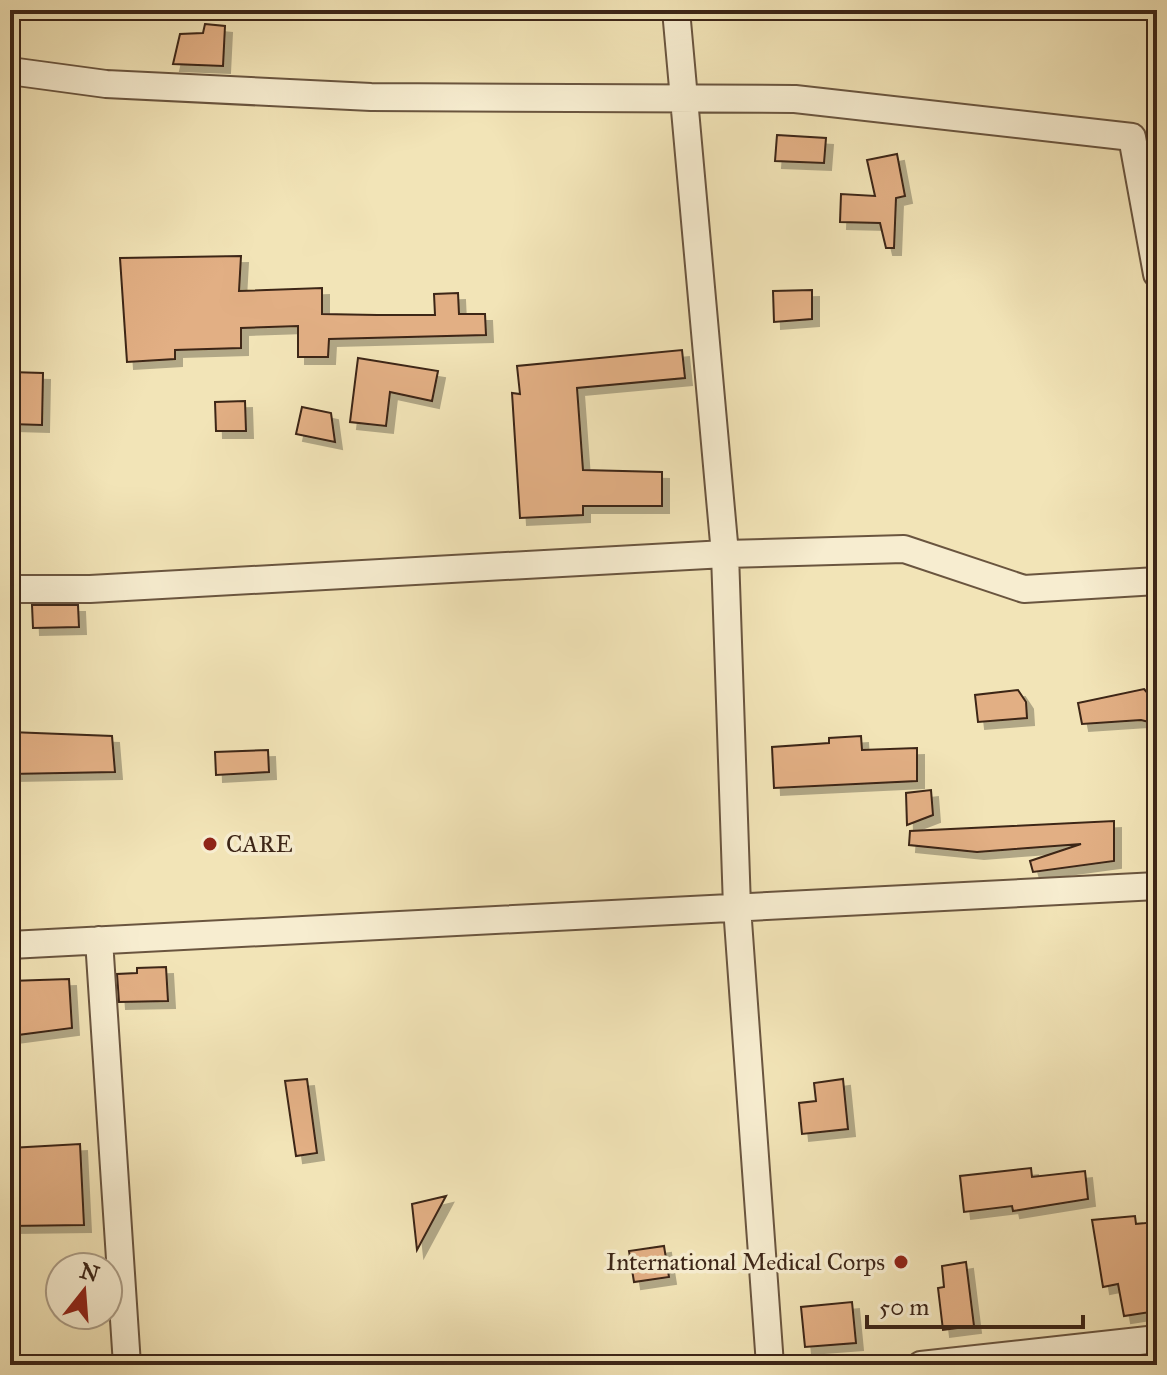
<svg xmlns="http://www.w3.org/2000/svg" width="1167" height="1375" font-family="'IM FELL Great Primer',serif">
  <defs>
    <filter id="shadow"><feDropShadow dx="7" dy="7" stdDeviation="0" flood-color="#0004"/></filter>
  </defs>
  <rect width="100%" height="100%" fill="#f2e4b7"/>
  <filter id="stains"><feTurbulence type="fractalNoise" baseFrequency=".0025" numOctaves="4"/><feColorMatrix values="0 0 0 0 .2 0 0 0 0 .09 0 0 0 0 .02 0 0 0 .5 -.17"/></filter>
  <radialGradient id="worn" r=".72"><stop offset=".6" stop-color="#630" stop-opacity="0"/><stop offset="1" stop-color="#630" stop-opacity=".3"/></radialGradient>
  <path fill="#e2af84" stroke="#3c2517" stroke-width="2" filter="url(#shadow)" d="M205 24 225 26 223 66 173 64 180 34 203 33Z
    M777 135 826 138 824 163 775 161Z
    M897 154 905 196 896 198 894 248H886L880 223 840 222 841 194 875 196 867 160Z
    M241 256 239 291 322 288V314L377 315H435L434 294 458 293 459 314H485L486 335 329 339 328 357H298V326L241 328V348L175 350V359L127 362 120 258Z
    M812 290V319L774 322 773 291Z
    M682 350 685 378 577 388 583 470 662 472V506H583V515L520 518 512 393 520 394 517 366Z
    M358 358 438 371 432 401 390 392 386 426 350 422Z
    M10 372 43 373 42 425 10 424Z
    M245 401 246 431H216L215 402Z
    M302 407 331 413 335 442 296 434Z
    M32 605H78L79 627 33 628Z
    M1144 689 1157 704V724L1141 720 1082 724 1078 703Z
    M1018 690 1026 702 1027 718 978 722 975 695Z
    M10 732 112 736 115 772 10 774Z
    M861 736 862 750 917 748V781L774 788 772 747 829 743V738Z
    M268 750 269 772 216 775 215 752Z
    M931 790 933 815 907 825 906 793Z
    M1114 821V861L1033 872 1030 861 1081 844 977 852 909 845 910 831Z
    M166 967 168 1001 119 1002 117 974 137 973V968Z
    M69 979 72 1028 10 1036V981Z
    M307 1079 317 1153 296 1156 285 1081Z
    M843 1079 848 1129 802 1134 799 1103 816 1101 814 1083Z
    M80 1144 84 1225 10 1226V1148Z
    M1031 1168 1032 1177 1085 1171 1088 1199 1013 1211 1012 1206 964 1212 960 1176Z
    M446 1196 417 1250 412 1204Z
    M1135 1216 1136 1224 1157 1222V1311L1124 1316 1118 1284 1103 1287 1092 1220Z
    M664 1246 669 1277 634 1282 629 1251Z
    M966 1262 974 1326 943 1330 938 1288 944 1287 942 1266Z
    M852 1302 856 1343 805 1347 801 1307Z"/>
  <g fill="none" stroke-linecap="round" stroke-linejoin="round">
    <defs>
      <path id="street" d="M676 10 725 554 737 907 770 1365
        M10 71 106 84 371 97 795 99 1132 137 1157 274
        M10 589H90L725 554 904 549 1024 589 1157 581
        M99 940 127 1365
        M10 945 1157 886
        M921 1365 1157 1339"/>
    </defs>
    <use href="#street" stroke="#6a553f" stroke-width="30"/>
    <use href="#street" stroke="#f7edd0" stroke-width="26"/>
  </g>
  <g fill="#8f2418" stroke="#f7edd0" stroke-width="3">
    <circle cx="210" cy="844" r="8"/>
    <circle cx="901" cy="1262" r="8"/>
  </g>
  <g text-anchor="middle" stroke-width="7" stroke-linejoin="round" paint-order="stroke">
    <g font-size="24" fill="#3c2517" stroke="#f7edd0" text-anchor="start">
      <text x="226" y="852">CARE</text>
      <text x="885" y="1270" text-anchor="end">International Medical Corps</text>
    </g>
  </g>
  <rect width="1167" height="1375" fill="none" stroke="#f2e4b7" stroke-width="40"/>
  <rect x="12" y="12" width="1143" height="1351" fill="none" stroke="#3c2517" stroke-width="4"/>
  <rect x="20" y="20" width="1127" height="1335" fill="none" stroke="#3c2517" stroke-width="2"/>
  <g transform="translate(84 1291) rotate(17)"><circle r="38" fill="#f7edd0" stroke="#ac9d86" stroke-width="2"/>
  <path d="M0-6L14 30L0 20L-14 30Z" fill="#8f2418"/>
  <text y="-12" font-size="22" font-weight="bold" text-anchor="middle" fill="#3c2517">N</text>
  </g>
  <path d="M867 1315v12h216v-12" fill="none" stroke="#3c2517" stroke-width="4"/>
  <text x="879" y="1315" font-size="24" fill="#3c2517" stroke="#f7edd0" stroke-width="6" paint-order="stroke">50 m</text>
  <rect width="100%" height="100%" filter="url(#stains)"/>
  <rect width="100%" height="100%" fill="url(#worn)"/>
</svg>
